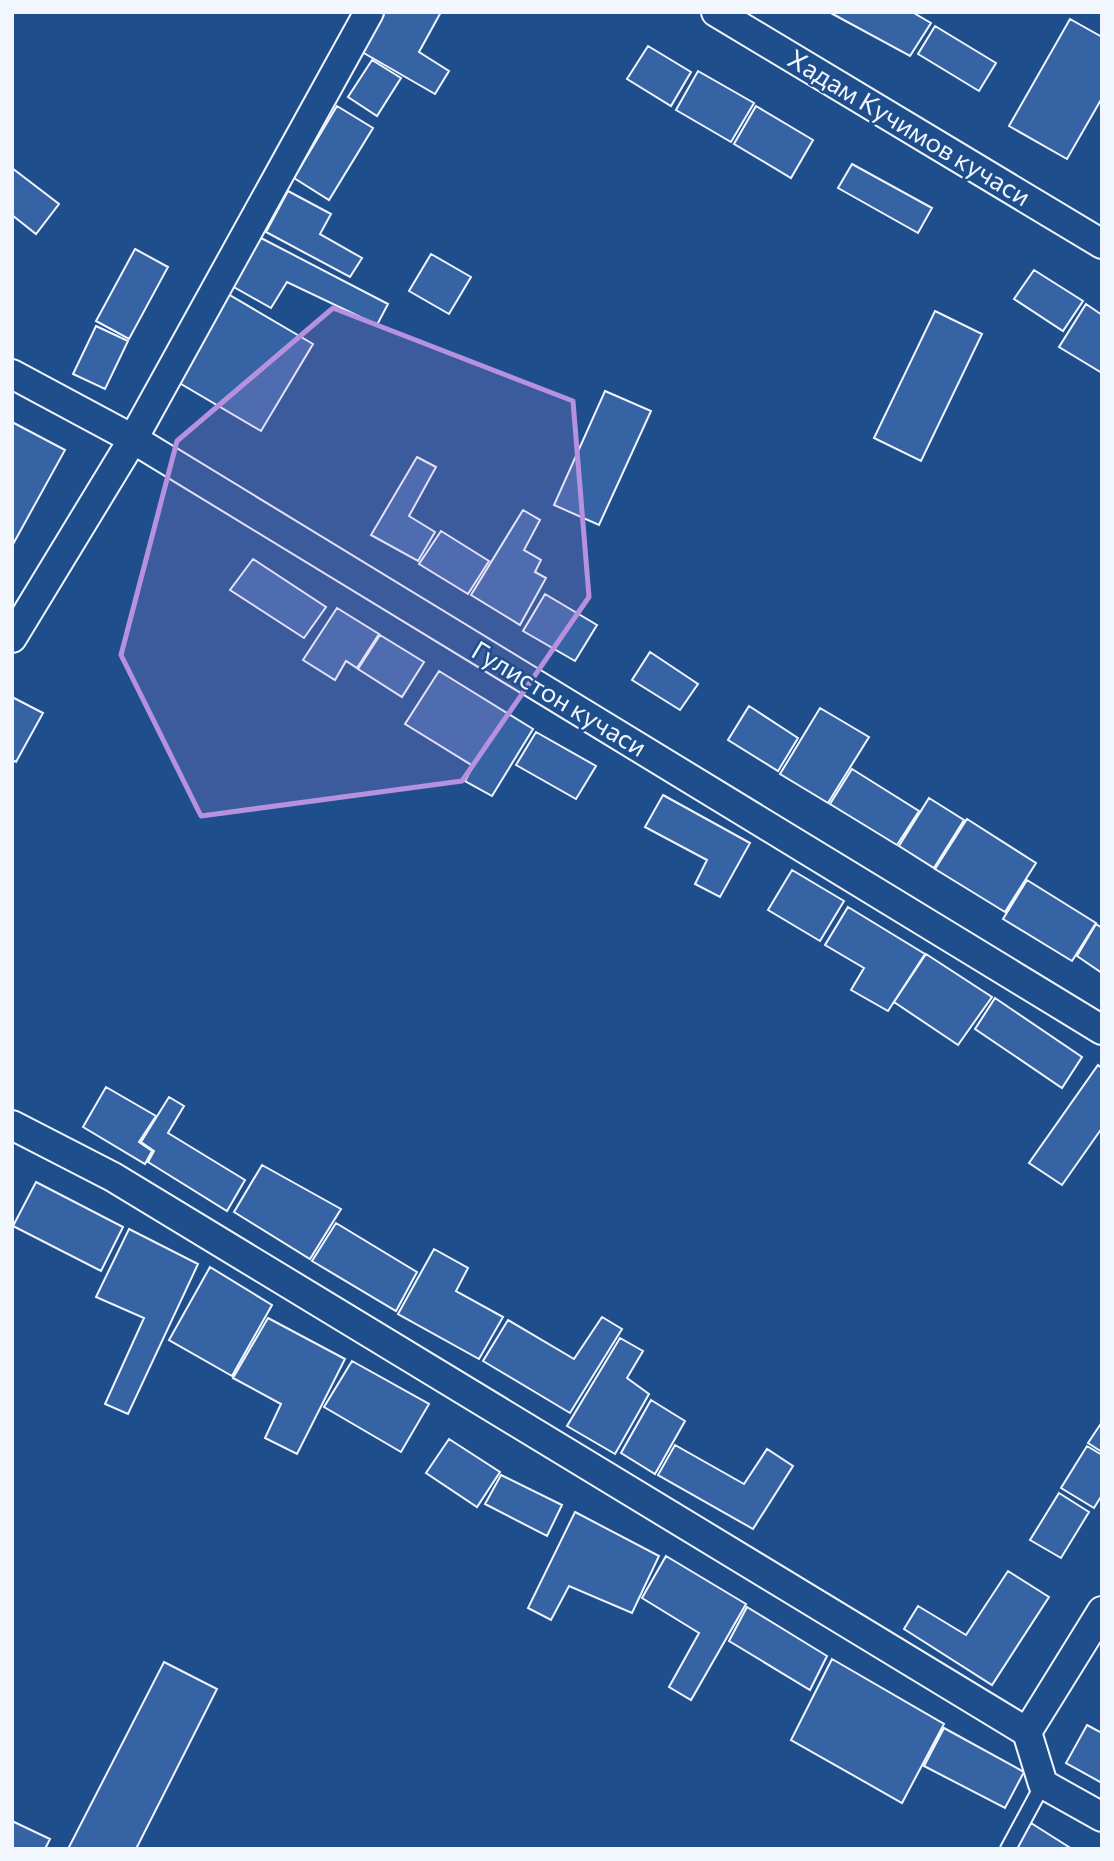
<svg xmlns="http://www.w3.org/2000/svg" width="1114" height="1861" font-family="Commissioner,sans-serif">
  <rect width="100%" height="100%" fill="#1f4e8c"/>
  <path fill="#3563a3" stroke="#f2f6ff" stroke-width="2" d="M385 12H441L419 52 449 71 435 94 362 52Z
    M829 12H912L931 23 910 56Z
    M1070 19 1102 37V98L1067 159 1009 126Z
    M935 26 996 63 979 91 918 54Z
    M648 46 691 72 671 106 627 79Z
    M372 60 401 78 377 116 348 97Z
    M698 71 754 103 731 142 676 110Z
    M337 106 373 128 329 200 294 178Z
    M756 106 813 140 791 178 734 144Z
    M852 164 932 208 918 233 838 188Z
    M12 168 59 204 36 234 12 215Z
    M288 191 331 214 320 234 362 258 350 277 266 232Z
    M261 238 388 304 377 325 287 282 271 308 232 286Z
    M135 249 168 267 129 339 96 321Z
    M431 254 471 277 449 314 409 291Z
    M1034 270 1083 301 1063 331 1014 299Z
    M228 294 313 344 261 431 176 381Z
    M1086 304 1102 315V373L1059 347Z
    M935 311 982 334 921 461 874 438Z
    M96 326 128 341 105 389 73 374Z
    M605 391 651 411 599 525 554 505Z
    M12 422 65 450 12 546Z
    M417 457 436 467 409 516 435 532 418 561 371 535Z
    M523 510 540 520 524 550 541 560 535 572 546 578 520 625 471 595Z
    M441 531 489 561 468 594 419 564Z
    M253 559 326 607 304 638 230 590Z
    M545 594 597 625 575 661 523 631Z
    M337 608 379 634 357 668 346 661 335 680 303 660Z
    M380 635 424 662 402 697 358 669Z
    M650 652 698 684 680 710 632 680Z
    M439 671 533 729 492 796 465 781 473 766 405 724Z
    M12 697 43 713 16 762 12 760Z
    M749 706 798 738 778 771 728 740Z
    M820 708 869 737 828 803 780 774Z
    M536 732 596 766 576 799 516 765Z
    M852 769 919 811 897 845 830 804Z
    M663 795 750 843 720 897 695 884 707 860 645 827Z
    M929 798 964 820 934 868 899 846Z
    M967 819 1036 863 1005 912 935 869Z
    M792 870 844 901 820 941 768 910Z
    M1027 880 1096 923 1072 961 1003 919Z
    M848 907 925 954 888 1011 851 990 864 968 825 945Z
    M1096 924 1102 928V973L1077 956Z
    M926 954 992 997 958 1045 894 1002Z
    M995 998 1082 1057 1062 1088 975 1029Z
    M1098 1065 1102 1068V1128L1062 1185 1029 1163Z
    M106 1087 156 1116 139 1142 152 1151 145 1164 83 1127Z
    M169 1097 184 1106 168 1133 245 1180 227 1211 148 1162 154 1151 141 1142Z
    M262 1165 341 1209 310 1259 234 1212Z
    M36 1182 123 1227 101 1271 13 1226Z
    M336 1223 417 1272 396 1311 312 1261Z
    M129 1229 198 1264 128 1414 105 1404 144 1318 96 1297Z
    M434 1249 468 1268 456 1291 503 1317 479 1359 398 1314Z
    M210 1267 272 1305 232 1376 169 1340Z
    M602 1317 622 1329 570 1413 483 1361 508 1320 574 1359Z
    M268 1318 345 1359 297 1454 265 1438 281 1404 233 1378Z
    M620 1338 643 1351 627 1378 649 1394 615 1454 567 1426Z
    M352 1361 429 1404 401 1452 324 1407Z
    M651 1400 685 1421 655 1474 621 1453Z
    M1102 1422V1452L1088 1443Z
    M449 1439 500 1472 477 1507 426 1473Z
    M675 1445 744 1484 767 1449 793 1466 753 1529 658 1475Z
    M1087 1446 1102 1455V1495L1094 1508 1061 1488Z
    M501 1475 562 1505 547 1536 485 1504Z
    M1059 1493 1089 1512 1061 1558 1030 1540Z
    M575 1512 659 1556 632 1613 569 1586 551 1620 528 1608Z
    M666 1556 746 1604 691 1700 669 1687 699 1633 642 1598Z
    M1008 1571 1049 1597 992 1685 904 1629 918 1606 966 1635Z
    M747 1607 827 1656 810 1690 729 1641Z
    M832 1659 944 1724 902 1803 791 1740Z
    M164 1662 217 1689 136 1849H68Z
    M1087 1725 1102 1733V1783L1066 1763Z
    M944 1728 1024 1772 1005 1808 924 1766Z
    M12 1821 50 1839 45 1849H12Z
    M1031 1823 1072 1849H1015Z"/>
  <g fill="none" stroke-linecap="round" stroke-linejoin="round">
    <defs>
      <path id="lane" d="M1008 1849 1043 1784"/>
      <path id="street" d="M716 12 1102 244
        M12 374 133 439 1102 1030
        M12 638 133 439 369 12
        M12 1125 113 1177 1027 1732
        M1027 1732 1102 1611
        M1027 1732 1043 1784 1102 1817"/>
    </defs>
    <use href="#lane" stroke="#f2f6ff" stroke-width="18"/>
    <use href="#street" stroke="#f2f6ff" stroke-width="32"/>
    <use href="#lane" stroke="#1f4e8c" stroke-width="14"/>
    <use href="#street" stroke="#1f4e8c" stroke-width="28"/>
  </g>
  <path fill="#b691df" fill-opacity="0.2" stroke="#b691df" stroke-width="5" stroke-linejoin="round" d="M333 308 573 401 589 597 462 781 201 816 121 655 177 441Z"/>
  <g text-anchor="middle" stroke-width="5" stroke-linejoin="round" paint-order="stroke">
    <g font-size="26" fill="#f2f6ff" stroke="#1f4e8c">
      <text transform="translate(909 128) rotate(31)" y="9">Хадам Кучимов кучаси</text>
      <text transform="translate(559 699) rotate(31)" y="9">Гулистон кучаси</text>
    </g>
  </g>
  <rect width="1114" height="1861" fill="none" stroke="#f2f6ff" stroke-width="28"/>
</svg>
